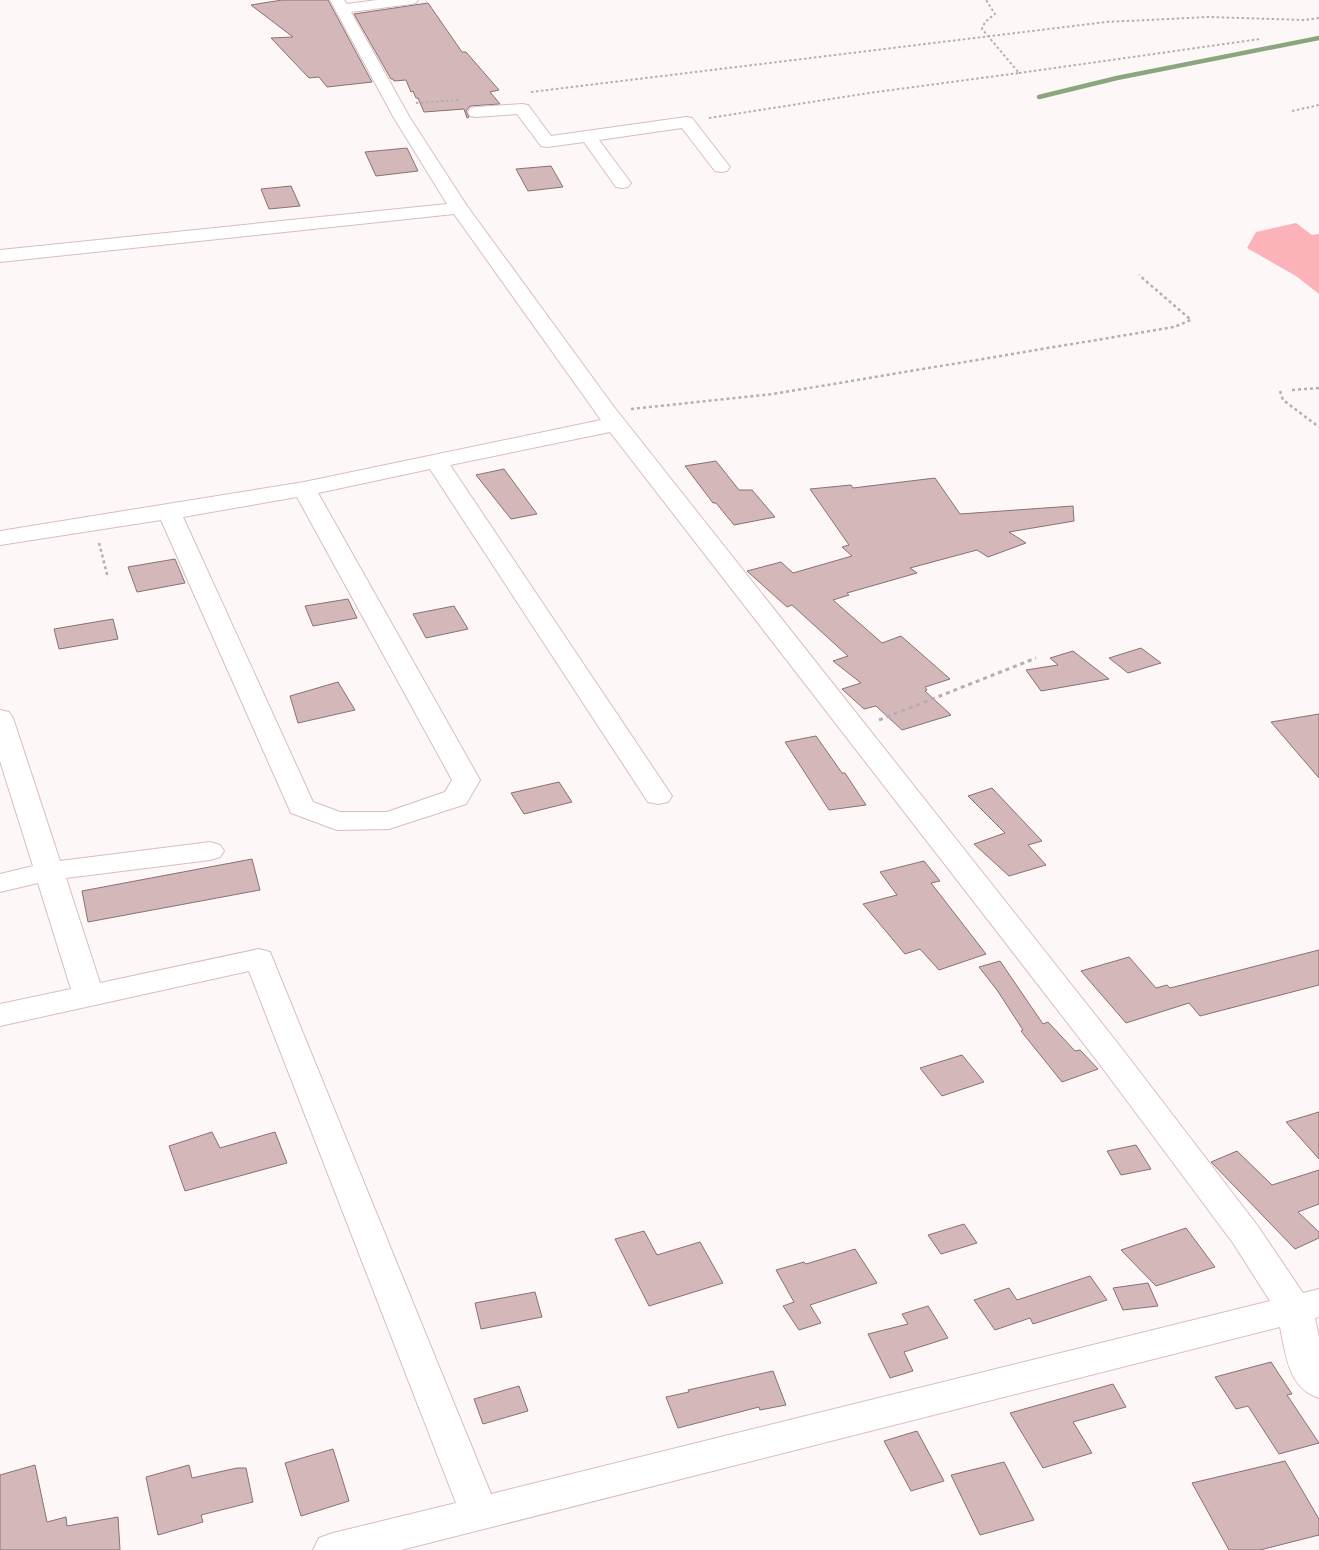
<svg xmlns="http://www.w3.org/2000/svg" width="1319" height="1550" font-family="'Roboto Condensed',sans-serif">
  <rect width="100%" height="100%" fill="#fdf7f7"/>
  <path fill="#fcb2b9" d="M1296 223 1312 235 1319 234V294L1296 276 1247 248 1256 232Z"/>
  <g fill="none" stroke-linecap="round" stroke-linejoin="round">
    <path stroke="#8ba57f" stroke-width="4.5" d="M1039 97 1117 78 1319 38"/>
  </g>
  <path fill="#d4b7b9" stroke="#8a7072" d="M282 0H328L372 82 327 87 319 77 309 78 271 38 293 37 251 5Z
    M428 3 462 52H466L499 90 490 92 500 104 470 106 466 111 469 117 467 118 464 109 424 112 418 98H416L413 91 411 92 406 80 394 81 393 79H391L354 14Z
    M407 148 418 171 376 176 365 152Z
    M551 166 563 187 528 191 516 169Z
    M291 186 300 206 269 209 261 189Z
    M716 461 739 490H752L775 517 734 525 716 503H713L685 466Z
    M504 469 537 514 511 519 476 475Z
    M935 478 960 514 1073 506 1074 521 1009 532 1026 543 988 557 977 550 910 568 917 573 847 593 849 595 833 600 882 643 901 636 950 679 925 687 927 690 925 691 951 715 902 730 876 706 864 709 842 689 861 683 833 661 848 656 792 605 787 607 747 571 781 562 793 573 852 556 842 547 849 545 810 489 851 485 853 488Z
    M175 559 185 583 137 592 128 567Z
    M348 599 357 618 313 626 305 606Z
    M454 606 468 629 426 638 413 614Z
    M113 619 118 639 59 649 54 629Z
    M1141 648 1161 663 1128 673 1109 658Z
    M1073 651 1109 679 1041 691 1026 670 1058 665 1050 658Z
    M338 682 355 710 298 723 290 696Z
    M1319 714V778L1271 722Z
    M816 736 842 773H845L866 805 829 810 785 742Z
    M559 782 572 802 524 814 511 793Z
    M992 788 1042 841 1028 845 1046 865 1009 876 974 844 1005 833 968 796Z
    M252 859 260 890 88 922 82 891Z
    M924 861 940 881 931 883 986 954 939 970 920 949 905 954 863 904 897 895 880 872Z
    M1319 950V985L1200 1016 1189 1003 1126 1023 1081 971 1129 957 1156 988 1167 985 1170 988Z
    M1000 961 1043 1024 1048 1022 1075 1051 1080 1050 1098 1069 1062 1082 1021 1031 1023 1030 997 990 979 967Z
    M962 1055 984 1082 942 1096 920 1068Z
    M1319 1112V1159L1286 1122Z
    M212 1132 220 1148 275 1132 287 1163 185 1191 169 1146Z
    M1136 1145 1151 1169 1121 1175 1107 1151Z
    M1237 1151 1272 1185 1319 1170V1204L1298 1212 1319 1232V1238L1295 1249 1211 1162Z
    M964 1224 977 1243 941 1254 928 1235Z
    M1186 1228 1215 1267 1156 1286 1121 1250Z
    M644 1231 657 1255 700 1242 723 1283 649 1306 615 1239Z
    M855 1249 877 1283 810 1305 821 1323 799 1330 783 1306 794 1302 776 1270 804 1262 806 1264Z
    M1090 1276 1107 1300 1033 1324 1030 1318 995 1330 974 1300 1009 1288 1017 1300Z
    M1148 1283 1158 1306 1123 1310 1113 1288Z
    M535 1292 542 1317 481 1329 475 1303Z
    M928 1306 948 1338 904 1352 913 1371 890 1378 868 1334 908 1324 902 1314Z
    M1271 1362 1292 1394 1287 1395 1319 1443 1279 1454 1248 1406 1236 1409 1215 1377Z
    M773 1371 786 1405 760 1410 759 1407 678 1428 666 1397 689 1392 688 1390Z
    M1113 1384 1126 1407 1073 1422 1092 1453 1043 1468 1010 1413Z
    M519 1386 528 1411 483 1424 474 1399Z
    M917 1431 944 1481 911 1491 884 1441Z
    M333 1449 349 1501 301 1516 285 1463Z
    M1285 1461 1319 1519V1535L1260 1550H1229L1192 1483Z
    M1004 1462 1034 1520 980 1535 951 1475Z
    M35 1465 47 1522 66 1517 67 1526 118 1517 120 1550H0V1475Z
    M189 1465 192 1478 237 1468H246L253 1502 201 1515 203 1522 158 1535 146 1477Z"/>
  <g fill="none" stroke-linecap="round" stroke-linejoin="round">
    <defs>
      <path id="minor" d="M330 0H344L347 4 377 0H418L416 3 411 4 351 12 410 118 467 206 614 407 1123 1050 1257 1225 1303 1293 1319 1289V1317L1315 1318 1319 1337V1398C1288 1388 1286 1355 1280 1327L401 1550H313L319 1538 333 1533 456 1503 249 971 0 1026V1004L71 989 38 883 0 892V874L33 866 0 761V710L9 712 13 718 60 861 210 842 220 845 224 851 220 857 210 860 66 878 100 983 259 949 270 952 491 1494 1270 1301 1233 1243 1101 1066 610 432 450 465 672 796 668 802 658 804 648 802 644 796 430 469 318 493 480 780 466 804 389 829 337 830 291 813 161 520 0 545V531L304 482 601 420 454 214 0 262V250L447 204 394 118ZM297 497 452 780 445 792 387 812H340L313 802 183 517Z
        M522 104 528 105 551 136 686 117 692 118 730 167 727 171 721 172 715 171 682 128 599 140 631 183 628 187 622 188 616 187 584 142 547 147 541 146 517 114 476 117 470 116 468 112 470 108 476 107Z"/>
    </defs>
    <use href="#minor" stroke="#d9bdbf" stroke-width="2"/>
    <path stroke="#b6afaf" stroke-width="2" stroke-dasharray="2.5 2.5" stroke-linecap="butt" d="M1019 73 1260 39
      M531 92 1106 22 1209 17 1304 20 1319 18
      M416 103 460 100
      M1292 111 1319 105
      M709 118 869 93 1019 73 982 29 985 22 995 14 986 0"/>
    <path stroke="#b6afaf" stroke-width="2.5" stroke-dasharray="3 3" stroke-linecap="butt" d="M1292 390 1319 388
      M1280 391 1283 400 1319 427
      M631 409 773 394 1174 327 1191 320 1139 275
      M99 543 108 578"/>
    <path stroke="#b6afaf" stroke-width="3" stroke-dasharray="4 4" stroke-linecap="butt" d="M879 720 1036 658"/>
    <use href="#minor" fill="#fff" fill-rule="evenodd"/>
  </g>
</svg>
